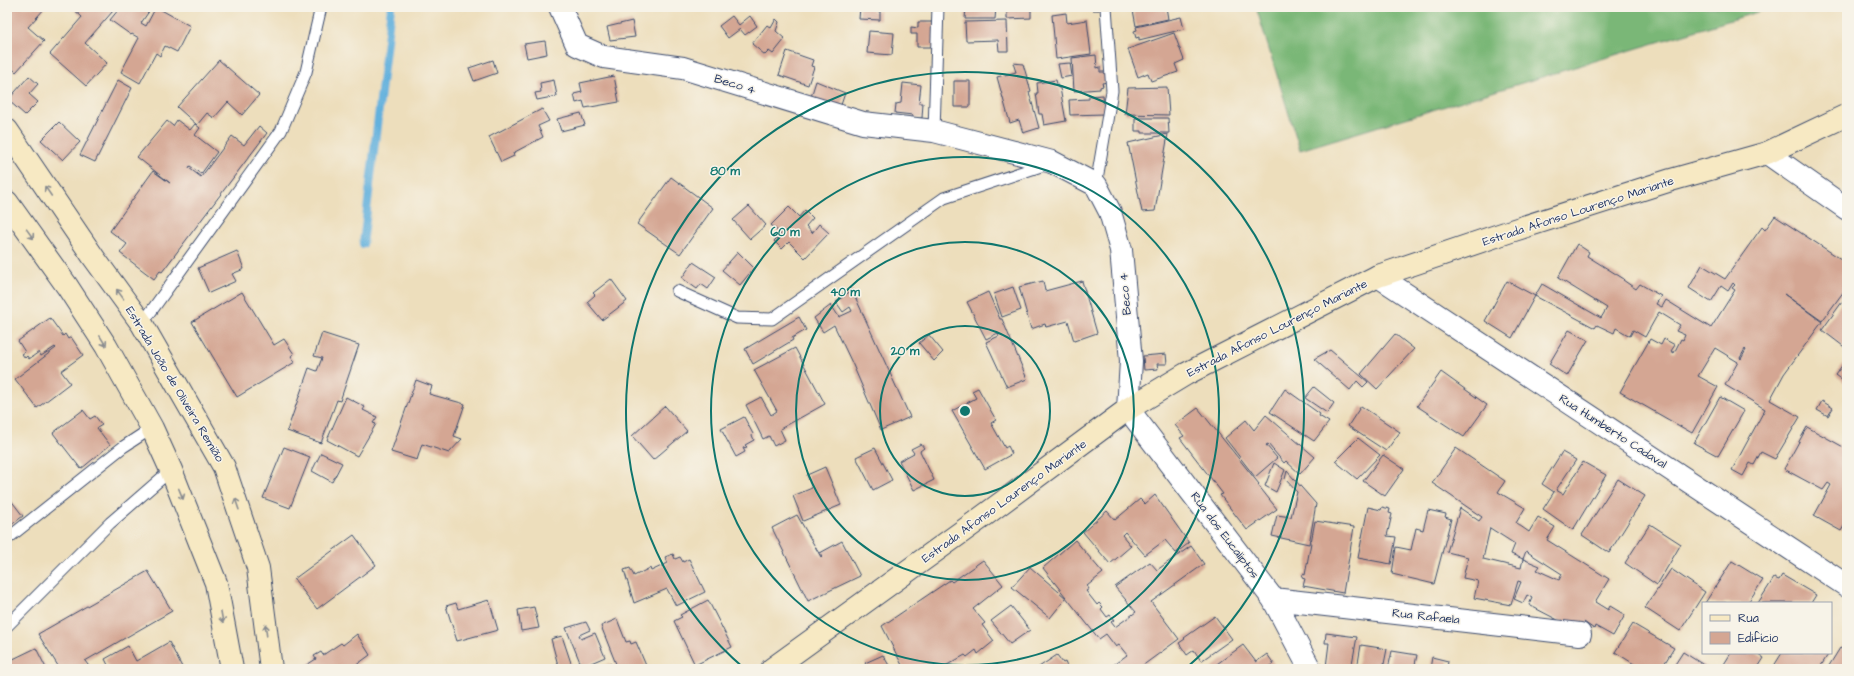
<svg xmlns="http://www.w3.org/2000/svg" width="1854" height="676" font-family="'Architects Daughter',sans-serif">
  <rect width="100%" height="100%" fill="#f7f3e8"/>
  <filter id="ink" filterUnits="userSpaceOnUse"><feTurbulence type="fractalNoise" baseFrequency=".025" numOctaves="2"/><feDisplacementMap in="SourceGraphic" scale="8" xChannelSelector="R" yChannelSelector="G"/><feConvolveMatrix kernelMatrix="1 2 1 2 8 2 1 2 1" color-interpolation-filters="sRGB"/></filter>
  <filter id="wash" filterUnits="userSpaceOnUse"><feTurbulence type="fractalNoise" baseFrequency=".012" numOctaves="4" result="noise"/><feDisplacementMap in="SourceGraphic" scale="16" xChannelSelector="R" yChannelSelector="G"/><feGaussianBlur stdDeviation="0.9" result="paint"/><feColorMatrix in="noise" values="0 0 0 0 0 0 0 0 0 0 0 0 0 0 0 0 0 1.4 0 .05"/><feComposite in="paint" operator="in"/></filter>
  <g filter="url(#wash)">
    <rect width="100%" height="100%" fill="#eddebc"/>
    <path fill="#7ab777" stroke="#4a736a" d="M1256 7H1774L1300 150Z"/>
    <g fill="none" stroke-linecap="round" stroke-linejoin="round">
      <path stroke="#64b1dd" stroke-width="8" d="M363 244 391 7"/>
    </g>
    <g id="blocks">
      <path fill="#d4a693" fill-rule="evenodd" d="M11 7H46L28 27 44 41 16 72 7 64V55L9 53 7 51V11Z
        M71 7H107L113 11 85 43 107 63 86 86 50 54 82 17Z
        M116 7H145L150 10 141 23 146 26 156 7 190 26 177 52 165 46 160 56 156 53 140 83 121 72 139 38 132 34 131 35 110 20 119 9Z
        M860 7H873V11H880V20L859 19Z
        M966 7H996L995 19H965Z
        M1007 7H1031V18L1007 19Z
        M1064 7H1079V8L1065 10Z
        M1091 7H1099V10H1092Z
        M1151 7H1166L1168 19 1136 26 1133 10Z
        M1066 13 1067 23 1087 20 1091 54 1056 59 1052 15Z
        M732 16 739 25 750 16 757 26 745 35 740 29 728 38 719 26Z
        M1181 17 1184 29 1139 40V37L1136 38 1134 31 1137 30 1136 27Z
        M776 19 779 22 776 31 785 39 773 54 769 51 765 55 752 44 767 25 771 28Z
        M632 21 635 37 610 40 607 27Z
        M1007 21 1008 51H999L998 40 966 41 965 22Z
        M918 22H935L934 47H917V34H911V27L918 28Z
        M869 31 894 33 892 55 867 53Z
        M1174 33 1184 60 1175 64 1178 72 1151 81 1148 73 1138 77 1128 49Z
        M545 41 547 54 527 58 524 44Z
        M787 51 813 60 811 66 814 67 808 85 779 75Z
        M1096 55 1097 68 1100 67V72H1107L1108 82 1102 83 1103 86 1100 87V89L1074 91 1072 58Z
        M219 60 259 95 242 115 228 102 214 118 207 113 197 125 177 107Z
        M493 60 497 73 474 81 469 68Z
        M1013 63 1023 64 1031 91 1029 92 1039 128 1023 133 1019 120 1010 123 997 77 1016 72Z
        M1070 63 1072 76 1061 78 1058 64Z
        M29 76 38 84 29 94 38 102 25 115 8 100Z
        M614 76 619 102 585 108 583 101 576 103 574 94 582 92 580 83Z
        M118 80 132 88 95 162 80 155Z
        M554 80 557 96 537 100 535 93 541 92 540 83Z
        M1056 80 1058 88H1060L1066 121 1044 125 1042 114H1039L1036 93H1038L1037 83Z
        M816 81 845 93 839 111 810 100Z
        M954 81H970V107H954Z
        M903 83 921 85 919 103H923L922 118H913V115L895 113 896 104 901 103Z
        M1167 87 1169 115 1125 114 1128 88Z
        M1103 95 1104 114 1070 115 1069 100 1089 99V96Z
        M542 109 549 121 538 126 543 137 513 153 514 156 501 162 489 137Z
        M581 113 585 125 561 131 557 119Z
        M1135 118H1168L1169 133H1142V131H1135Z
        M177 120 190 130 195 124 200 128 195 135 217 152 201 174 190 166 189 168 201 177 232 136 244 145 259 126 267 133 162 272 160 271 154 279 120 253 127 244 110 231 153 171 170 183 137 157 167 121 173 126Z
        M59 122 80 142 63 160 41 140Z
        M1168 134 1155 211 1142 212 1128 143Z
        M671 177 713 208 680 254 637 224Z
        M749 206 766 225 750 239 733 220Z
        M789 207 799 217 805 210 813 218 806 226 812 233 819 224 829 233 805 258 789 242 782 249 774 241 781 234 771 225Z
        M1775 216 1847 263V287L1822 321 1784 294 1822 322 1784 374 1770 400 1800 417 1775 459 1761 452 1754 465 1750 463 1743 476 1732 470 1765 409 1725 385 1738 362 1715 348 1698 376 1718 387 1692 433 1620 392 1650 339 1661 345 1664 339 1675 345 1671 351 1674 353 1681 339 1683 340 1685 335 1676 331 1680 325 1659 312 1645 337 1633 330 1630 336 1616 328 1614 333 1597 325 1595 328 1535 296 1542 284 1601 318 1607 308 1558 278 1577 244 1589 252 1587 256 1624 279 1623 280 1636 289 1640 284 1661 296 1656 304 1662 307 1666 300 1711 328 1735 290 1732 288 1735 285 1733 283 1728 291 1721 286 1711 302 1689 288 1702 265 1725 279 1762 227 1765 230ZM1745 349 1746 350 1741 359 1740 358Z
        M237 251 244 269 232 274 236 281 209 293 198 268Z
        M738 252 754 268 740 285 722 270Z
        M693 262 716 277 708 289 701 284 697 289 682 278Z
        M611 279 627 301 602 320 587 302 595 295 593 293Z
        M1043 281 1045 291 1082 281 1097 333 1074 341 1068 321 1046 327 1045 324 1031 329 1019 287Z
        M1507 281 1535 296 1512 338 1485 321Z
        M1013 287 1021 310 1002 317 994 294Z
        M852 290 910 417 881 430 853 365 834 325 823 332 814 318 831 305 839 317 852 311 850 307 843 312 836 302Z
        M242 292 274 345 284 339 294 354 291 356 295 362 237 397 192 322Z
        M988 292 1000 319H1002L1027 379 1007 387 986 342 999 336 998 333 986 339 967 302Z
        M1847 295V349L1822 330Z
        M799 317 806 330 792 338 793 340 753 364 745 349Z
        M50 318 63 336 65 334 68 339 71 337 83 355 61 371 70 383 37 408 15 379 56 348 55 347 41 356 39 352 29 359 27 356 25 358 22 354 25 352 18 341Z
        M1569 330 1588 340 1567 376 1549 364Z
        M322 333 359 345 340 401 337 400 321 443 287 431 309 368 317 371 322 358 314 356Z
        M1395 334 1414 349 1377 389 1361 374Z
        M929 335 943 352 934 361 919 343Z
        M795 348 825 404 780 429 785 440 774 446 769 436 763 439 746 405 761 397 771 415 777 411 754 370Z
        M1330 350 1336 355 1368 382 1363 387 1357 381 1350 390 1314 359Z
        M1166 354 1167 364H1157L1158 369 1144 370 1143 356Z
        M1847 359V384L1835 375Z
        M1441 372 1487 405 1464 437 1417 406Z
        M416 380 432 386 429 394 465 404 454 436 462 439 449 453 422 444 417 460 391 452Z
        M1314 387 1334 403 1327 413 1305 398Z
        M978 388 996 420 991 423 1005 448 1008 446 1012 454 985 469 952 411 976 398 972 391Z
        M1285 389 1320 414 1319 416 1329 422 1314 441 1270 412Z
        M346 397 365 407 363 410 377 417 373 423 376 424 357 456 327 440Z
        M1720 397 1744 411 1718 456 1694 443Z
        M1822 401 1833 408 1828 416 1817 410Z
        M665 406 687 431 653 460 632 436Z
        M1361 406 1400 432 1386 451 1348 426Z
        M1198 408 1259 484 1258 485 1277 509 1247 530 1220 495 1223 494 1180 438 1184 436 1175 425Z
        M83 410 90 419 95 416 102 425 97 428 110 445 81 469 53 433Z
        M1266 415 1315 457 1300 474 1286 461 1284 463 1268 444 1266 445 1277 458 1255 477 1225 438 1246 420 1254 430Z
        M744 417 753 434 752 435 754 440 745 445 747 447 743 448 745 452 736 457 721 429Z
        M1807 427 1847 449V521L1841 531 1814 516 1831 485 1828 483 1823 490 1784 469Z
        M1358 438 1380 455 1357 479 1335 461Z
        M921 444 924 448 920 451 934 480 914 490 899 461 914 453 911 449Z
        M284 447 310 457 290 508 263 498Z
        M875 448 892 480 873 490 856 457Z
        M1456 448 1505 481 1498 492 1525 508 1516 523 1529 532 1538 517 1555 527 1547 540 1609 579 1595 602 1608 610 1610 606 1625 615 1613 636 1595 626 1594 629 1584 622 1579 631 1529 605 1532 598 1527 595 1523 603 1514 599 1521 582 1518 581 1511 605 1474 598 1478 581 1463 578 1468 557 1447 552 1460 508 1479 521 1482 517 1432 483ZM1490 528 1515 544 1511 554 1523 559 1526 551 1562 574 1559 580 1537 570 1540 566 1523 559 1521 568 1483 559Z
        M1562 452 1576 460 1556 490 1563 494 1583 462 1606 475 1573 530 1543 509 1554 492 1542 484Z
        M321 453 342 463 332 482 312 471Z
        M1383 455 1404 469 1385 496 1363 481Z
        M1274 463 1285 470 1276 492 1265 486Z
        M825 467 841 505 803 521 793 496 812 488 807 475Z
        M1287 471 1316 504 1309 544 1272 536 1277 515 1291 517 1297 492 1285 479Z
        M1618 479 1645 496 1609 553 1582 535Z
        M7 495 23 516 7 528Z
        M1155 495 1189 543 1176 553 1165 540 1145 555 1125 532 1122 535 1131 546 1110 564 1083 532 1107 511 1115 520 1140 499 1145 504Z
        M1368 507 1381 510 1382 507 1390 509 1389 513 1392 514 1387 536 1396 537 1391 564 1358 558Z
        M1428 510 1446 514 1445 517 1451 519 1434 584 1392 574 1396 547 1411 550 1416 528 1423 530Z
        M797 515 821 557 822 556 820 553 842 541 860 576 808 601 772 528Z
        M1315 521 1354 527 1343 593 1303 586 1305 579 1302 578 1303 574 1305 575Z
        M1650 524 1681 544 1657 585 1625 563Z
        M354 535 376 565 317 609 294 579Z
        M1075 540 1103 573 1087 586 1089 589 1086 591 1097 605 1099 603 1103 607 1101 609 1107 617 1110 615 1114 620 1111 622 1115 627 1136 612 1115 587 1150 562 1157 570 1191 546 1204 564 1151 602 1179 639 1138 669H1108L1127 655 1119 645 1116 647 1106 634 1099 639 1043 568Z
        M673 554 675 559 680 557 683 562 689 559 705 592 676 606 667 589 634 603 624 570 630 568 634 576 650 568 651 571 668 563 665 557Z
        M983 560 1003 585 973 609 985 623 982 625 994 641 978 654 976 650 967 657 965 655 940 669H904L882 626 950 580 952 582Z
        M1732 561 1763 580 1749 601 1751 603H1705Z
        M1030 567 1066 598 1050 618 1012 587Z
        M1671 569 1705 592 1680 631 1645 608Z
        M148 571 172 611 85 661 91 669H60L38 634Z
        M1782 575 1816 595 1811 603H1758L1774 578 1779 580Z
        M489 600 498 630 457 641 446 606 456 603 458 609Z
        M708 600 732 647 695 665 674 621 682 617 680 615Z
        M1011 606 1030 630 1010 644 991 621Z
        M534 607 539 628 521 631 518 610Z
        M1215 616 1232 639 1201 661 1194 650 1187 655 1179 643 1185 639 1184 638Z
        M617 619 626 642 630 641 631 644 636 642 647 668 618 669 601 626Z
        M586 622 590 630 579 635 581 639 595 633 605 657 582 667 566 628Z
        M1633 624 1674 648 1661 669H1642L1615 652Z
        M1326 633 1357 637 1351 669 1326 667 1329 643H1325Z
        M357 634 370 655 355 666 350 669H306L305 666 316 659 314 656 321 652 323 655 341 643 343 645Z
        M562 636 573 669H559L551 639Z
        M1847 641V669H1827L1840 648 1842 649Z
        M169 642 183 669H110L105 659 128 646 136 661Z
        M1243 645 1256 662 1267 654 1274 664 1266 669H1210Z
        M1361 645 1387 649 1383 669H1357Z
        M36 648 46 668 7 669V662Z
        M1392 651 1417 655 1414 669H1388Z
        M1683 652 1710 669H1672Z
        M1731 653H1756L1764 658 1757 669H1721Z
        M1782 653H1829L1819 669 1807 667 1806 669H1772Z
        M883 655 891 669H869L865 663Z
        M1057 655 1063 663 1065 662 1068 669H1036Z
        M1432 657 1448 661 1447 669H1430Z
        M610 663 613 669H597Z"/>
    </g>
  </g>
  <g filter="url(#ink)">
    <use href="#blocks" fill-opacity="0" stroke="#3a496c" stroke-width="1"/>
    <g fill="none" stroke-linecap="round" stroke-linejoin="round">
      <defs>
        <path id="lane" d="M934 131 938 7
          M1096 185 1112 91 1106 7
          M677 291 737 318 772 319 944 198 1047 164
          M142 324 281 131 306 72 321 7
          M7 539 123 447 152 428
          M7 626 110 523 171 470"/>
        <path id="street" d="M560 7 577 45 604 57 683 68 863 123 934 131 1052 162 1096 185 1110 212 1121 250 1131 361 1128 409 1273 599 1310 669
          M1767 153 1847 209
          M1378 276 1847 586
          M1273 599 1580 634"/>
        <path id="secondary" d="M7 130 94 258 142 324 224 467 258 568 271 669
          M7 202 67 286 106 346 152 428 171 470 216 583 232 669
          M772 669 981 518 1128 409 1186 374 1378 276 1511 231 1671 180 1767 153 1847 115"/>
      </defs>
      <use href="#lane" stroke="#3a496c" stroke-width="13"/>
      <use href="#street" stroke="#3a496c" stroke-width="24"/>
      <use href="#secondary" stroke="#3a496c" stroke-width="24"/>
      <use href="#lane" stroke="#fff" stroke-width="11"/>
      <use href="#street" stroke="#fff" stroke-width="22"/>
      <use href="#secondary" stroke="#f7e9c3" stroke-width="22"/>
    </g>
    <defs><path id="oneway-shaft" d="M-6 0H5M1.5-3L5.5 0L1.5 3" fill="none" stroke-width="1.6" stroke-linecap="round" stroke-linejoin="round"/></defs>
    <g stroke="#898c90">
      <use href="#oneway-shaft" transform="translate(48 191) rotate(-124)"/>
      <use href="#oneway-shaft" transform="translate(30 234) rotate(54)"/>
      <use href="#oneway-shaft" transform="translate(120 294) rotate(-126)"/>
      <use href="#oneway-shaft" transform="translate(103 341) rotate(58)"/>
      <use href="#oneway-shaft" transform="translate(181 494) rotate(68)"/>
      <use href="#oneway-shaft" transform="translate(237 504) rotate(-109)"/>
      <use href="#oneway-shaft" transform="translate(222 617) rotate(80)"/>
      <use href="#oneway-shaft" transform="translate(266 630) rotate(-97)"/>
    </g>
  </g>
  <g fill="none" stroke="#0f766e" stroke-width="2">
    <circle cx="965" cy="411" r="85"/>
    <circle cx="965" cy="411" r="169"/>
    <circle cx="965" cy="411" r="254"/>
    <path d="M745 669A339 339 0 1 1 1185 669"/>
  </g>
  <g text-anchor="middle" stroke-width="3" stroke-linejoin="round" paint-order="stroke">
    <g font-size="12" fill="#1b2f5e" stroke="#f7f3e8">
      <text transform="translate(735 84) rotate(17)" y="4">Beco 4</text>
      <text transform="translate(1578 211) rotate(-18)" y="4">Estrada Afonso Lourenço Mariante</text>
      <text transform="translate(1125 294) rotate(-95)" y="4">Beco 4</text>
      <text transform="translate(1277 328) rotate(-27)" y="4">Estrada Afonso Lourenço Mariante</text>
      <text transform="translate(175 384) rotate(59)" y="4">Estrada João de Oliveira Remião</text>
      <text transform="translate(1613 431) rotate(33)" y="4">Rua Humberto Cadaval</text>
      <text transform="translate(1004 501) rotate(-36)" y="4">Estrada Afonso Lourenço Mariante</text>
      <text transform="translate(1225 535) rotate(53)" y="4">Rua dos Eucaliptos</text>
      <text transform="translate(1426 616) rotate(6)" y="4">Rua Rafaela</text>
    </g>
  </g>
  <circle cx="965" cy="411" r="6" fill="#0f766e" stroke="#f7f3e8" stroke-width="2"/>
  <g font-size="12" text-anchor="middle" font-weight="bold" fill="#0f766e" stroke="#f7f3e8" stroke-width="3" stroke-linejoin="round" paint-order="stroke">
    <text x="725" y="175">80 m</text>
    <text x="785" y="236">60 m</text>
    <text x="845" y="296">40 m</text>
    <text x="905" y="355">20 m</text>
  </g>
  <rect width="1854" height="676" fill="none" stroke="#f7f3e8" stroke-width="24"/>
  <rect x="1702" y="602" width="130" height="52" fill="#f7f3e8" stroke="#9fa5b1"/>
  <rect x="1710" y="615" width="20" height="6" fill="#f7e9c3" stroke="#9fa5b1"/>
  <text x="1738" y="622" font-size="12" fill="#1b2f5e">Rua</text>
  <rect x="1710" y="632" width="20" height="12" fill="#d4a693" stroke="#9fa5b1"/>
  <text x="1738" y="642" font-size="12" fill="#1b2f5e">Edifício</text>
</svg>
